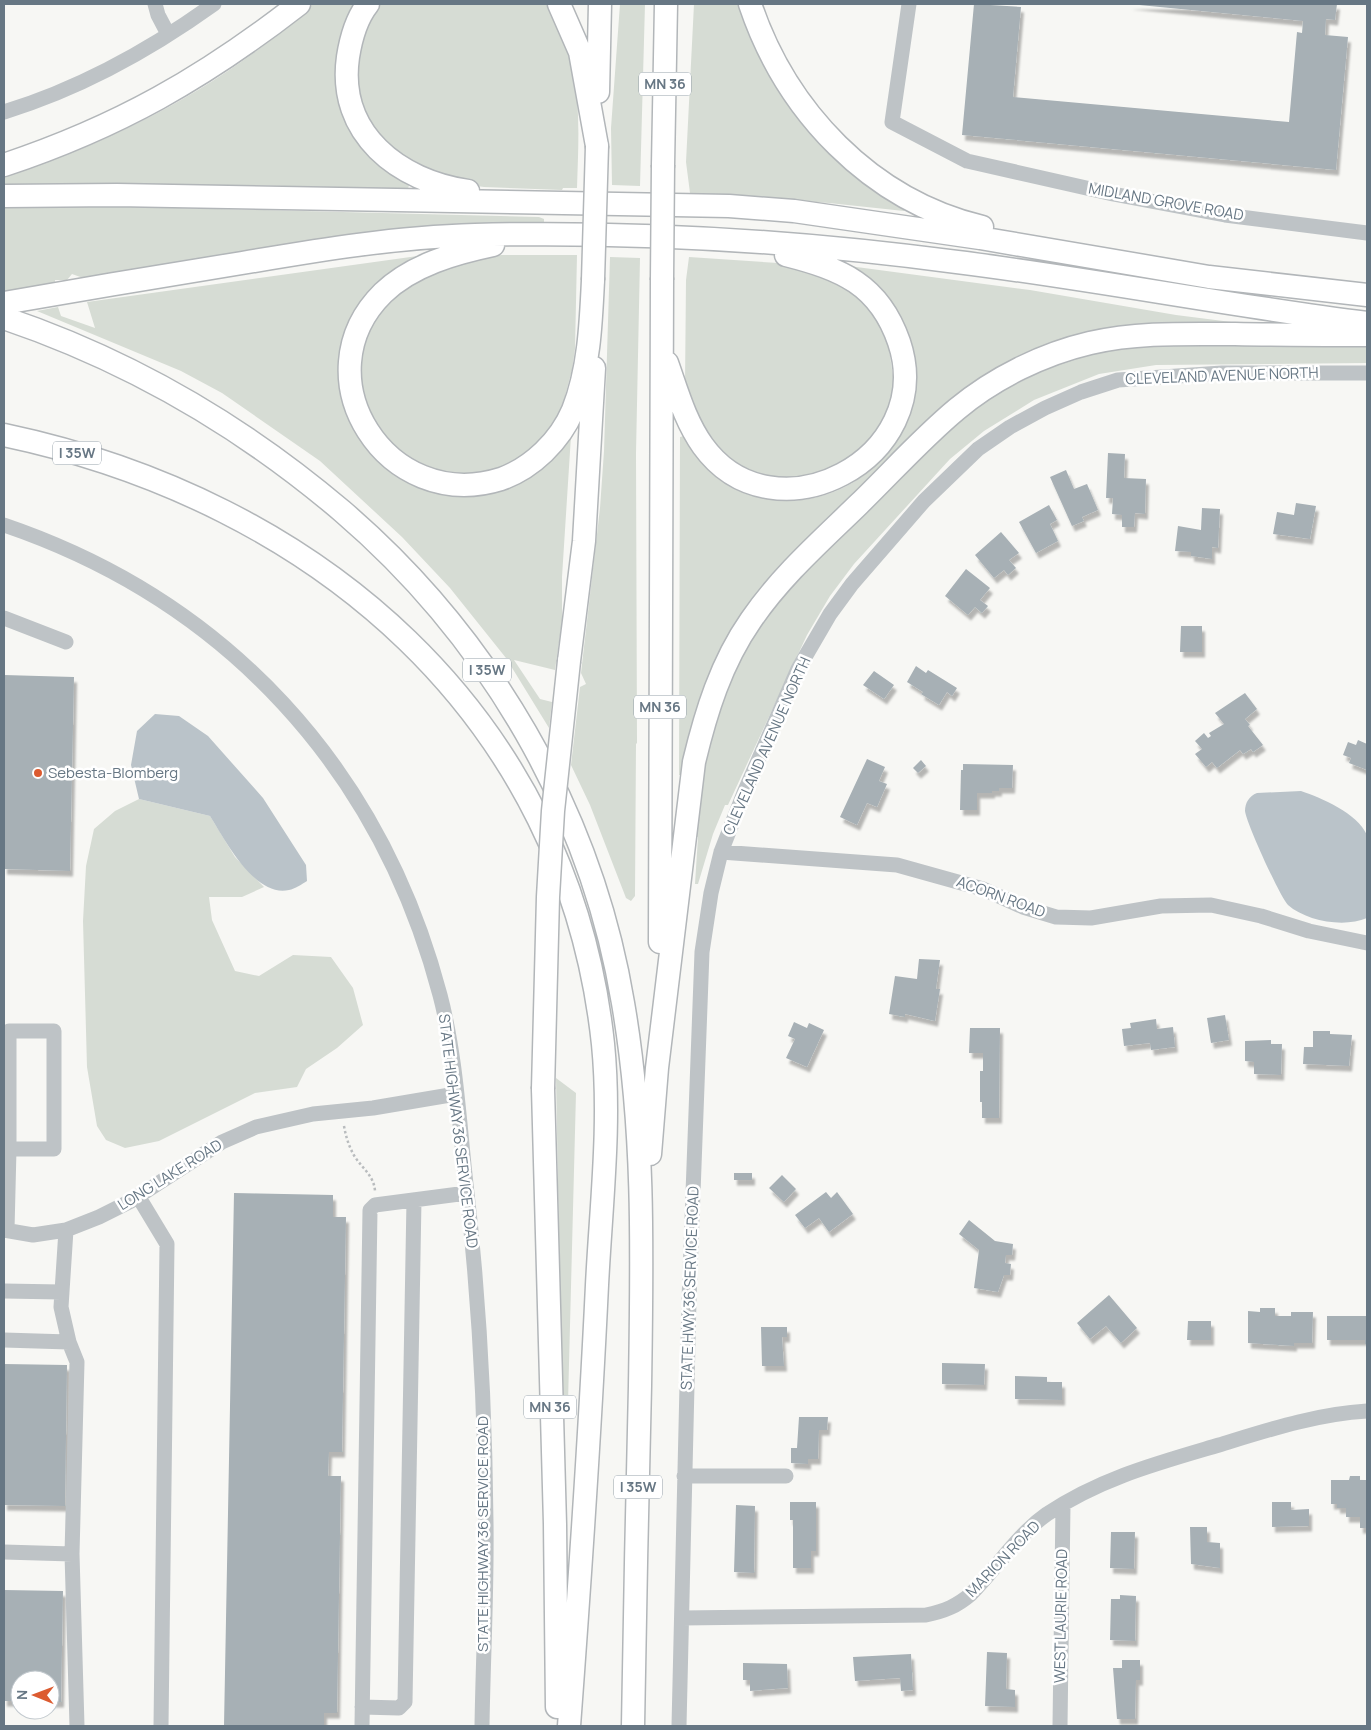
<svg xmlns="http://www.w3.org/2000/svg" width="1371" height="1730" font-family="Manrope,sans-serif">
  <defs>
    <filter id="shadow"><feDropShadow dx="3" dy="5.5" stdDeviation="1" flood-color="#0004"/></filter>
  </defs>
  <rect width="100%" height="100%" fill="#f7f7f4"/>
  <path fill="#d6dcd4" d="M313 4H358L339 56 385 168 409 185 408 189 242 185 4 186V177C116 141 226 85 313 4Z
    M378 4H547C584 58 579 125 577 188H563L562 190 484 187 456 183 389 150 361 108 355 68 368 19Z
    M620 4H645L640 186 612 185 611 128Z
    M694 4H740L753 44 777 86 905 207 904 211 829 203 690 193 686 162Z
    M101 206 539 217 544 219V224L83 278 72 274 67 280H55V284L4 292V207Z
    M432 254 367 301 350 419 364 444 395 475 418 487 442 494 462 496 496 491 514 485 542 468 571 436 562 577V621L555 670 514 660 540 699 552 702 549 728 506 658 450 588 402 537 320 461 222 393 181 371 37 311 58 307 61 316 95 328 87 302Z
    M501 255H577L575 349 572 370 561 411 551 430 540 442 509 467 469 477 417 468 371 425 358 374 364 338 381 307 424 275 476 260Z
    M610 257 640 258 636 453 637 743 636 744 635 896 631 901 626 898 590 805 571 765 580 687 586 684 581 673 600 508 604 451Z
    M689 257 778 263 823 277 847 289 869 307 887 336 895 389 881 432 831 475 759 479 711 446 685 385 686 280Z
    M849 266 1030 290 1176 315 1247 324 1043 351 780 569 684 775H679L680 437 684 436C691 448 699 460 709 470 775 530 880 497 908 415 916 391 917 364 908 340 906 332 898 325 892 319 878 301 864 283 849 266Z
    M1145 343 1367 345V363L1156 365 1099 374 1034 400 984 431 950 459 854 564 830 596 807 635 728 805H725L713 834 698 884H695L698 837 695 836 702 777 712 735 724 698 741 660 768 612 794 580 905 470 980 402 1050 367 1078 357Z
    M139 799 210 816 235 857 264 887 242 897H209L212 920 235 971 259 976 293 955 331 957 353 988 363 1025 337 1048 306 1069 297 1087 255 1093 159 1141 125 1148 106 1140 97 1126 87 1067 83 921 86 866 94 829 115 811Z
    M556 1078 576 1093 568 1403 562 1404Z"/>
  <path fill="#bac3c9" d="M155 714 179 716 208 736 263 798 306 865 307 881C302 884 295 889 289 890 255 898 225 840 210 816L139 799 131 765 137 731Z
    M1301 791C1322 798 1357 813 1367 835V918C1344 928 1306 921 1288 905 1280 897 1246 822 1245 811 1245 803 1249 796 1257 793Z"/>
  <path fill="#a7b0b5" filter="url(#shadow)" d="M974 4 1021 7 1013 97 1289 122 1297 32 1302 33 1303 21 1129 4H1337L1335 20 1326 19 1325 35 1348 37 1336 170 962 135Z
    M1108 453 1125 454 1124 478 1146 479 1145 514 1135 513 1134 527H1122V515L1112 514 1113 498H1106Z
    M1066 470 1074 489 1087 484 1098 510 1082 517 1084 521 1072 526 1050 477Z
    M1296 503 1316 506 1310 539 1273 534 1277 512 1294 515Z
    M1049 505 1057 520 1050 524 1058 541 1036 553 1019 522Z
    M1202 508 1220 509 1218 548 1212 547V559L1191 556V552L1175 551 1178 526 1201 530Z
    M1001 532 1019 553 1009 560 1016 568 1008 575 1004 570 994 578 975 555Z
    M966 569 990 588 980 600 988 606 982 613 975 607 968 615 945 596Z
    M1181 626H1202V652H1180Z
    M916 666 926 673 928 670 957 688 952 696 947 692 939 705 921 694 923 692 907 682Z
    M874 671 894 685 884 699 863 685Z
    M4 675 74 677 70 871 4 869Z
    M1245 693 1257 709 1245 719 1250 725 1248 726 1263 745 1253 752 1251 749 1243 754 1240 750 1217 768 1212 762 1206 767 1195 754 1202 749 1195 741 1204 733 1208 738 1211 736 1209 733 1224 724 1215 713Z
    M1358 740 1367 744V770L1349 763 1351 758 1343 755 1348 742 1356 745Z
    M867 759 885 767 879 781 887 784 877 807 867 803 857 825 840 817Z
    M921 760 926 766 918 773 913 768Z
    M963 764 1013 765 1012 788H999V791H992V793H977V810H960L961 770H963Z
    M919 959 940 960 936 989H940L935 1021 905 1014V1017L889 1014 895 976 917 979Z
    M1225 1015 1229 1040 1211 1043 1207 1018Z
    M1156 1019 1157 1029 1173 1027 1175 1047 1151 1050 1150 1043 1124 1046 1122 1029 1131 1028 1130 1023Z
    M794 1022 807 1028 809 1023 824 1030 807 1067 786 1058 795 1039 788 1036Z
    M970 1028H1000L999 1118H982V1102H980V1071H983V1053H969Z
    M1313 1031H1330V1034L1352 1035 1349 1066 1303 1064 1304 1047H1313Z
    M1271 1040V1044H1282L1281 1075 1254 1074V1062L1245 1061V1041Z
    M734 1173H752V1180H734Z
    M782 1175 796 1189 784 1202 769 1188Z
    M826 1192 831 1198 837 1192 853 1214 829 1232 819 1218 805 1228 795 1215Z
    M234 1193 333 1195V1217H346L342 1452H329L328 1476H341L337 1713H324V1726H224Z
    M969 1220 995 1241 1013 1244 1012 1255H1006L1005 1263 1011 1264 1010 1275H1004L998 1292 974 1288 979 1250 959 1234Z
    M1109 1295 1137 1328 1121 1343 1106 1326 1090 1339 1077 1323Z
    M1260 1308H1275V1316H1291V1312H1313L1312 1343H1294V1346L1248 1343V1311L1260 1312Z
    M1327 1316H1367V1344H1365V1340H1327Z
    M1188 1321H1211V1340H1187Z
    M761 1327H787V1337H782L784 1366H762Z
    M942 1363 985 1364 984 1385 942 1384Z
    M4 1364 67 1365 65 1506 4 1505Z
    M1015 1376 1047 1377V1382H1062V1400L1015 1399Z
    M799 1417H828L827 1430H819L818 1459H808V1464L791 1463V1448H797Z
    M1350 1476H1360V1480H1367V1528H1360V1517H1346V1508H1337V1504H1331V1480H1349Z
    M790 1502H816V1551H811V1568H793V1520H790Z
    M1272 1502H1291V1510L1309 1509V1526L1272 1527Z
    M736 1505 755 1506 754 1573 734 1572Z
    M1190 1527H1207V1542L1220 1543V1568L1191 1564Z
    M1111 1532H1135L1134 1569 1110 1568Z
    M4 1590 63 1591 61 1702H50V1680H20V1701H4Z
    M1120 1595 1136 1596 1135 1641 1110 1640 1111 1599H1120Z
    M987 1652 1007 1653 1006 1689 1015 1690V1707L985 1706Z
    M911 1654 913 1690 901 1691 900 1678 855 1681 853 1657Z
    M1122 1660H1140V1680H1136L1135 1719H1117L1113 1668H1122Z
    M743 1663 787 1664 788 1688 750 1691V1680H743Z"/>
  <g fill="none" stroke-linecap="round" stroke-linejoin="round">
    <defs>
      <path id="highway" d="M368 4C356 19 351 38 348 57 337 134 399 181 468 191
        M559 4 580 52 597 146
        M750 4C786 111 870 200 982 227
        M598 92 600 4
        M4 165C118 127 204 78 299 4
        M663 165 666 4
        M4 196 117 195 729 206 794 211 980 238 1209 277 1367 295
        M493 245C455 253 412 265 383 293 299 376 387 515 501 479 532 468 560 441 573 410 589 370 591 323 593 280
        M4 303C83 289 163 276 242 263 319 250 397 237 475 235 636 231 798 241 957 262 1094 279 1230 306 1367 323
        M4 318C128 360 242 426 342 511 489 637 591 811 623 1003 645 1130 642 1258 640 1386 637 1499 635 1613 633 1726
        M667 363C677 391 685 421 703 446 774 544 938 458 899 342 879 284 841 269 786 255
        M4 435C316 501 568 714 603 1044 611 1124 601 1205 597 1285 590 1432 580 1579 569 1726
        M569 661 584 541 594 368
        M660 942 662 280
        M543 1089 555 1524 557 1707
        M650 1154 657 1068 694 762C706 712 721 663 751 620 781 576 821 541 859 504 891 473 922 438 957 409 994 378 1043 354 1090 343 1139 332 1186 334 1235 334 1279 335 1323 335 1367 335"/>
    </defs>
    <use href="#highway" stroke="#b2b6b9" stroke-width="25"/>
    <path stroke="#b9bcbe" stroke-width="2.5" stroke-dasharray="2.5 2.5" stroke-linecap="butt" d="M344 1126C346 1137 349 1147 355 1157 363 1169 374 1176 375 1191"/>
    <path stroke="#bec3c6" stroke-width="15" d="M155 4 158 15 168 34
      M909 4 892 122 967 161 1113 194 1225 215 1367 233
      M4 112C79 89 150 50 214 4
      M4 525C227 601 380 768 440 995 456 1056 459 1121 466 1184 479 1296 485 1409 486 1522 487 1590 483 1658 482 1726
      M4 618 66 642
      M721 852 897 865 983 889 1023 907 1056 917 1091 918 1161 906 1211 905 1261 916 1309 931 1367 943
      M9 1031H54V1149H9Z
      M4 1149H9L7 1230
      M138 1196 167 1244 161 1726
      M4 1230 33 1235 66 1230 99 1217 131 1201 222 1142 256 1127 313 1114 373 1108 456 1094
      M66 1230 61 1307 69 1342
      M4 1291 61 1292
      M4 1340 69 1342 77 1362 72 1554 4 1552
      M684 1476H786
      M72 1554 77 1726
      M682 1618 926 1615C945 1611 957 1606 971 1594 997 1568 1017 1535 1047 1514 1101 1478 1158 1463 1219 1445 1268 1430 1316 1414 1367 1411
      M362 1707 399 1708 405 1702 414 1200
      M362 1726 370 1210 375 1205 467 1193
      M679 1726 689 1300 702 952 711 893 721 852 744 793 798 669 830 614 852 584 924 501 978 449 1010 427 1045 408 1081 392 1118 380 1222 373H1367
      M1060 1726 1063 1505"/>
    <use href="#highway" stroke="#fff" stroke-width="22"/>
    <defs>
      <path id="highway-bridge" d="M593 280 597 146
        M662 280 663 165
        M543 1089 548 897 553 811 569 661"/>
    </defs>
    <use href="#highway-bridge" stroke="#b2b6b9" stroke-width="25" stroke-linecap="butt"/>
    <use href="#highway-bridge" stroke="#fff" stroke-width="22"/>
  </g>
  <circle fill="#dc5b30" stroke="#fff" stroke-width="2" cx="38" cy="773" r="5"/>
  <g text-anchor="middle" stroke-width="5" stroke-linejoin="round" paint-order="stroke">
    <g fill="#fff" stroke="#95a0a9" stroke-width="1">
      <rect x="639" y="72.5" width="52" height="23" rx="4"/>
      <rect x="53" y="441.5" width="48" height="23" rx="4"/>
      <rect x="463" y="658.5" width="48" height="23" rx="4"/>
      <rect x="634" y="695.5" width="52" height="23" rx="4"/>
      <rect x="524" y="1395.5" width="52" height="23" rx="4"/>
      <rect x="614" y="1475.5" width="48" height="23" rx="4"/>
    </g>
    <g font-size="14" font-weight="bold" fill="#677784">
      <text x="665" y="89">MN 36</text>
      <text x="77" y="458">I 35W</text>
      <text x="487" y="675">I 35W</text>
      <text x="660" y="712">MN 36</text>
      <text x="550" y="1412">MN 36</text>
      <text x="638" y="1492">I 35W</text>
    </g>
    <g font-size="15" fill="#677784" stroke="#fff">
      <text transform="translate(1166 202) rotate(10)" y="5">MIDLAND GROVE ROAD</text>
      <text transform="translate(1222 376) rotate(-2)" y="5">CLEVELAND AVENUE NORTH</text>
      <text transform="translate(767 746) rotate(-66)" y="5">CLEVELAND AVENUE NORTH</text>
      <text transform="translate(1001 897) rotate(20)" y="5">ACORN ROAD</text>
      <text transform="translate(458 1131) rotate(83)" y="5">STATE HIGHWAY 36 SERVICE ROAD</text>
      <text transform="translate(170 1175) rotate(-32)" y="5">LONG LAKE ROAD</text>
      <text transform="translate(690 1288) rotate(-88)" y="5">STATE HWY 36 SERVICE ROAD</text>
      <text transform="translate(483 1534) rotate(-90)" y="5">STATE HIGHWAY 36 SERVICE ROAD</text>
      <text transform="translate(1003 1559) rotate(-46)" y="5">MARION ROAD</text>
      <text transform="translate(1061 1616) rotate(-89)" y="5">WEST LAURIE ROAD</text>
    </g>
    <g font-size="15" fill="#677784" stroke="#fff" text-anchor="start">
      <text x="48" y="778">Sebesta-Blomberg</text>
    </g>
  </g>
  <rect width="1371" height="1730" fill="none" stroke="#677784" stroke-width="10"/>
  <g transform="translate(35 1695) rotate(271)"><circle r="24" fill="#ffffff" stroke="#c2c9ce"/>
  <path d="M0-4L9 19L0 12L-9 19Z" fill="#dc5b30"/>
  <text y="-8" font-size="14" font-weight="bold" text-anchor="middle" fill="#677784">N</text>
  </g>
</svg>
